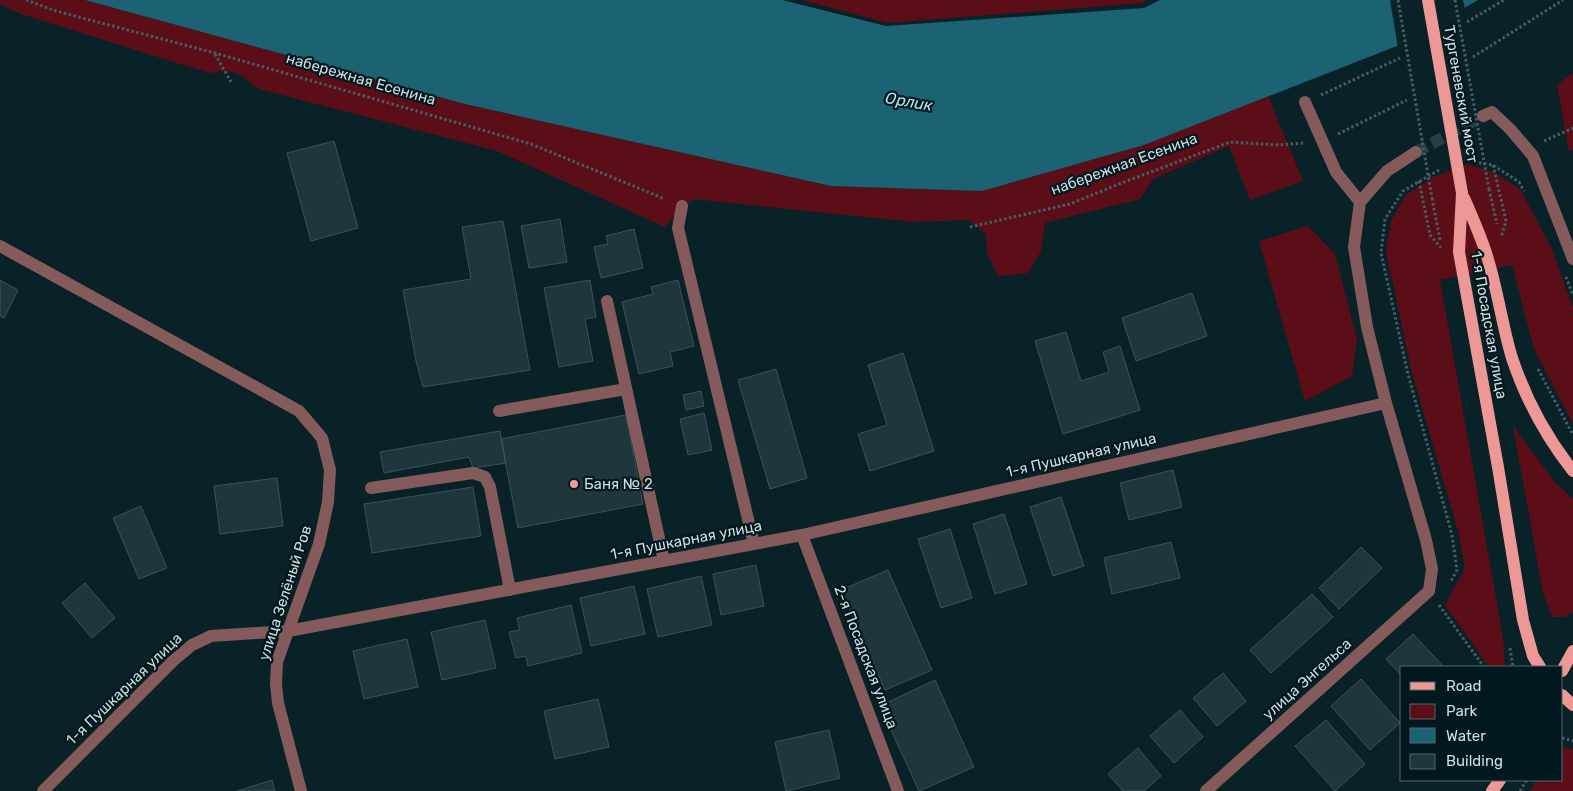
<svg xmlns="http://www.w3.org/2000/svg" width="1573" height="791" font-family="Rubik,sans-serif">
  <rect width="100%" height="100%" fill="#082228"/>
  <path fill="#5c0e18" d="M0 0H85L465 104 831 186 982 191 1144 145 1268 96 1303 181 1250 200 1229 146 1153 179 1140 199 1045 223 1041 251 1028 273 998 276 987 253 986 234 969 220 913 222 693 199 672 218 665 227 497 151 259 89C237 72 237 69 209 73L21 14 0 4Z
    M802 0H1147L1142 3 887 23Z
    M1573 73V150L1569 151 1557 85Z
    M1468 164 1495 173 1520 189 1551 247 1573 307V424L1534 349 1512 265 1440 280 1503 638 1505 667H1489L1445 605 1465 568 1459 534 1412 373 1386 252 1391 221 1405 196 1433 177Z
    M1308 226 1335 254 1357 339 1352 376 1305 401 1259 241Z
    M1513 426 1554 481 1573 499V612L1565 617H1552L1543 593Z
    M1562 747 1573 749V791H1530L1536 780H1562Z"/>
  <path fill="#1b6372" d="M85 0H782L886 26 1144 8 1160 0H1478L1402 44 1172 134 1144 145 982 191 831 186 465 104Z"/>
  <path fill="#082228" d="M1390 0H1463L1465 10 1398 48Z"/>
  <path fill="#1e363c" stroke="#3a535a" d="M334 141 358 228 311 241 287 153Z
    M560 219 567 262 529 268 521 226Z
    M503 221 530 370 423 387 416 361 403 290 471 279 462 227Z
    M634 229 643 268 601 278 594 247 608 244 606 236Z
    M0 280 18 290 4 318 0 316Z
    M590 280 596 317 585 319 593 361 559 367 544 288Z
    M678 280 694 346 670 352 673 366 639 374 622 302 653 294 651 287Z
    M1192 293 1207 336 1136 361 1122 318Z
    M1066 332 1081 381 1109 372 1103 352 1120 346 1140 410 1063 434 1035 341Z
    M903 353 934 451 870 471 858 434 887 425 868 365Z
    M776 369 807 478 770 489 738 380Z
    M701 391 704 406 686 410 683 395Z
    M704 413 712 450 688 455 680 419Z
    M626 415 643 504 518 528 501 439Z
    M500 431 506 463 473 468 469 457 384 473 380 452Z
    M1173 470 1182 507 1129 520 1120 483Z
    M277 478 283 526 220 534 214 486Z
    M473 487 481 536 372 553 364 504Z
    M1061 497 1084 566 1053 576 1030 507Z
    M141 506 167 568 139 579 113 518Z
    M1004 514 1027 584 995 594 973 524Z
    M950 529 972 598 941 608 918 539Z
    M1171 542 1180 578 1112 594 1104 558Z
    M1361 547 1382 568 1339 609 1319 588Z
    M756 565 764 606 721 615 713 574Z
    M888 570 932 670 885 690 841 590Z
    M701 576 712 625 658 637 647 589Z
    M85 583 115 618 92 638 62 603Z
    M634 586 645 634 591 646 580 598Z
    M1312 594 1333 617 1271 673 1250 650Z
    M571 605 582 653 528 666 526 656 516 658 509 632 520 630 517 618Z
    M485 620 496 668 442 680 431 632Z
    M1413 634 1444 667H1402V676L1386 659Z
    M407 639 418 687 364 699 353 651Z
    M1223 673 1246 701 1217 726 1193 698Z
    M1361 679 1400 723 1370 750 1331 706Z
    M935 680 974 767 919 791 880 706Z
    M598 699 609 747 555 759 544 711Z
    M1180 710 1203 737 1174 763 1150 736Z
    M1326 720 1365 764 1335 791 1295 746Z
    M829 730 840 778 786 791 775 742Z
    M1138 748 1161 776 1144 791H1123L1108 774Z
    M272 780 275 791H237Z"/>
  <g fill="none" stroke-linecap="round" stroke-linejoin="round">
    <path stroke="#263e44" stroke-width="12" stroke-dasharray="12 6" stroke-linecap="butt" d="M1416 152 1483 116"/>
    <path stroke="#465d62" stroke-width="3" stroke-dasharray="2.5 2.5" stroke-linecap="butt" d="M26 0 56 11 215 53 531 144 665 199
      M1467 22 1504 0
      M215 54 231 82
      M1473 57 1563 0
      M1321 95 1400 58
      M1338 134 1407 100
      M1544 141 1573 128
      M1474 162 1493 165 1519 182 1524 191
      M1493 165 1506 221 1501 238
      M1439 170 1403 191 1385 219 1381 253 1408 374 1452 535 1457 570 1451 581
      M1419 181 1430 235 1441 248
      M1489 189 1497 224
      M1432 198 1440 240
      M970 227 1070 204 1119 184 1230 142 1279 145 1304 143
      M1566 277 1573 295
      M1538 369 1573 435
      M1439 605 1484 667
      M1510 648 1513 667
      M1562 738 1573 741
      M1520 791 1527 780"/>
    <path stroke="#845b5a" stroke-width="12" d="M1305 102 1336 172 1360 202
      M1483 116 1492 112 1511 130 1533 156 1573 259
      M682 206 678 228 754 544
      M0 246 299 411 322 438 330 470 328 502 319 544 277 662 276 684 278 703 301 791
      M607 301 664 561
      M499 411 626 389
      M371 488 473 473 485 477 490 487 510 590
      M802 535 898 791
      M43 791 173 661 192 645 211 636 288 631 802 535 1386 403
      M1206 791 1429 591 1432 569 1426 540 1386 403 1367 327 1354 247 1360 202 1387 171 1416 152"/>
    <path stroke="#ed9897" stroke-width="12" d="M1462 193 1459 252 1498 467 1523 620 1533 656 1540 667
      M1464 198C1471 214 1478 230 1484 247 1497 283 1501 322 1512 358 1526 400 1546 437 1573 471
      M1562 671 1573 651
      M1562 695 1573 705
      M1492 791 1500 780"/>
    <path stroke="#465d62" stroke-width="3" stroke-dasharray="2.5 2.5" stroke-linecap="butt" d="M1398 0 1432 198
      M1455 0 1489 189"/>
    <path stroke="#ed9897" stroke-width="12" d="M1428 0 1462 193"/>
  </g>
  <circle fill="#f59b9a" stroke="#01181e" stroke-width="2" cx="574" cy="484" r="5"/>
  <g text-anchor="middle" stroke-width="4.5" stroke-linejoin="round" paint-order="stroke">
    <g font-size="15" fill="#cedde0" stroke="#01181e">
      <text transform="translate(361 79) rotate(16)" y="5">набережная Есенина</text>
      <text transform="translate(1461 94) rotate(80)" y="5">Тургеневский мост</text>
      <text transform="translate(1124 164) rotate(-20)" y="5">набережная Есенина</text>
      <text transform="translate(1489 325) rotate(80)" y="5">1-я Посадская улица</text>
      <text transform="translate(1081 455) rotate(-13)" y="5">1-я Пушкарная улица</text>
      <text transform="translate(686 540) rotate(-11)" y="5">1-я Пушкарная улица</text>
      <text transform="translate(285 593) rotate(-72)" y="5">улица Зелёный Ров</text>
      <text transform="translate(866 657) rotate(69)" y="5">2-я Посадская улица</text>
      <text transform="translate(1307 679) rotate(-42)" y="5">улица Энгельса</text>
      <text transform="translate(124 689) rotate(-44)" y="5">1-я Пушкарная улица</text>
    </g>
    <g font-size="15" fill="#cedde0" stroke="#01181e" text-anchor="start">
      <text x="584" y="489">Баня № 2</text>
    </g>
    <g font-size="16" font-style="italic" fill="#aee6f4" stroke="#01181e">
      <text transform="translate(909 101) rotate(10)" y="6">Орлик</text>
    </g>
  </g>
  <rect x="1400" y="666" width="162" height="115" fill="#01181e" stroke="#53676c"/>
  <rect x="1410" y="682" width="25" height="8" fill="#ed9897" stroke="#53676c"/>
  <text x="1446" y="691" font-size="15" fill="#cedde0">Road</text>
  <rect x="1410" y="704" width="25" height="15" fill="#5c0e18" stroke="#53676c"/>
  <text x="1446" y="716" font-size="15" fill="#cedde0">Park</text>
  <rect x="1410" y="728" width="25" height="15" fill="#1b6372" stroke="#53676c"/>
  <text x="1446" y="741" font-size="15" fill="#cedde0">Water</text>
  <rect x="1410" y="754" width="25" height="15" fill="#1e363c" stroke="#53676c"/>
  <text x="1446" y="766" font-size="15" fill="#cedde0">Building</text>
</svg>
